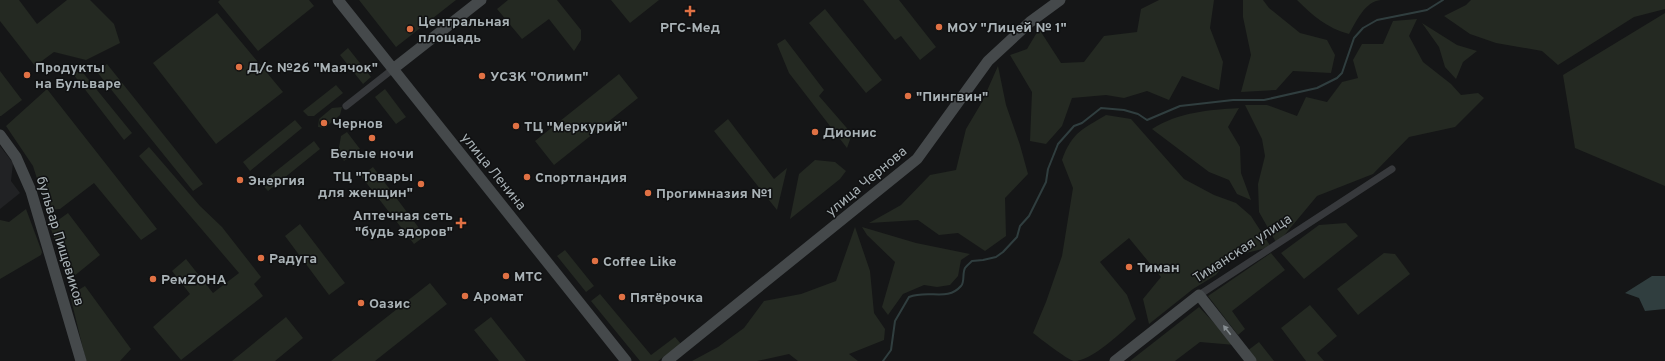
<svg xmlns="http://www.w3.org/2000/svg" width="1665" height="361" font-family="Overpass,sans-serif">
  <rect width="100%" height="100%" fill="#151617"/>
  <path fill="#212224" d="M0 146 13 163 11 181 20 193 0 209Z"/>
  <path fill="#242922" d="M0 0H19L37 24 67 0H90L114 24 120 43 86 60 54 52 35 66 0 21Z
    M220 0H309L314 6 258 51 218 2Z
    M359 0H456L396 47Z
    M508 0H557L581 30V40L574 51 549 19 522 39 497 9Z
    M611 0H659L630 23Z
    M863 0H899L936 47 920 60 901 36 895 40Z
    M1159 0H1214L1210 28 1223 62 1219 90 1182 76 1169 100 1147 91 1124 98 1106 95 1072 98 1062 126 1046 144 1030 141 1032 92 1010 55 1027 49 1039 29 1061 63 1084 62 1104 36 1137 32 1141 9Z
    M1243 0H1263L1269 8 1300 33 1327 40 1335 55 1331 73 1293 71 1276 90 1241 92 1251 55 1243 17Z
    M1297 0H1381C1365 1 1356 22 1349 34 1327 28 1313 16 1297 0Z
    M1471 0H1665V9L1634 17 1558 65 1542 51 1496 43 1470 34 1444 16 1466 5Z
    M825 9 882 80 866 93 809 23Z
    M217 13 283 92 216 144 153 63Z
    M1665 13V186L1575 148 1563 75Z
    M1417 19 1409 36 1423 62 1451 84 1461 95 1478 93 1484 98 1455 127 1409 137 1373 174 1317 196 1277 244 1259 212 1258 184 1265 156 1262 139 1245 105H1267L1297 116 1306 97 1327 102 1342 82 1358 78 1353 60 1362 44H1383L1393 21Z
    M1422 23 1457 45 1477 51 1463 62 1456 79 1445 67 1439 47Z
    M785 39 824 90 819 96 852 134 847 148 789 73 777 44Z
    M348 48 371 77 363 84 340 55Z
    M107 64 203 184 193 191 97 72Z
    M998 66 1006 105 1020 145 1028 174 1005 198 1006 236 985 251 958 233 939 235 918 220 869 223 901 205 930 175 956 170 966 129 982 102Z
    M70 70 84 74 132 133 124 140Z
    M0 71 22 100 1 116H0Z
    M619 74 638 98 554 165 535 141Z
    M336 85 343 93 314 116H308L303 111Z
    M47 89 157 229 141 240 94 183 60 209 47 210 33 166 6 126Z
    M385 89 406 117 396 124 375 97Z
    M342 107 340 115 325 128 318 127 319 119 332 108Z
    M1239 108 1228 127 1240 147 1241 173 1251 200 1237 194 1229 180 1209 172 1152 129C1179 112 1208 110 1239 108Z
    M1106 115 1131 119 1184 179 1214 195 1236 203 1251 216 1271 247 1229 257 1216 275 1193 289 1149 324 1143 299 1161 277 1129 238 1100 262 1127 295 1136 319C1123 331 1092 361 1074 361 1066 359 1041 339 1033 333L1046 302 1062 256 1073 188 1062 160C1072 132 1083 129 1106 115Z
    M728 119 774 179 787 168 777 210 714 131Z
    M295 120 302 128 250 171 243 162Z
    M347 132 360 149 344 161 338 153 341 136Z
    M314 141 320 149 268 191 261 183Z
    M149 147 200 206 222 227 261 277 254 284 263 296 181 360 153 327 190 294 172 271 186 259 213 293 239 273 139 156Z
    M815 160 835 162 846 171 840 179 790 219 799 174Z
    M373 167 425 236 414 244 361 176Z
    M26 209 42 252 41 255 0 279V220L9 222Z
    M68 213 100 255 68 281 50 226Z
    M1346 223 1358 236 1304 279 1281 253 1319 225Z
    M300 224 345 283 329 295 285 236Z
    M855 227 870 271 874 313 885 329 884 340 849 354 858 361H798L789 354 757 361H692L718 347 744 328 764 301 801 294 836 281Z
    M862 227 916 243 970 254 961 260 958 276 950 285 937 287 924 285 903 294 888 315 882 307 895 262 867 235Z
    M565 250 594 286 586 292 557 256Z
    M1271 253 1285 270 1232 311 1245 329 1238 335 1208 296Z
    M1384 253 1395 254 1410 274 1358 315 1337 289Z
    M430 283 447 304 375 361H331Z
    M85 286 131 349 120 361H86L70 295Z
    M600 294 651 355 675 337 681 344 658 361H640L591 301Z
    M1310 305 1337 336 1317 353 1324 361H1306L1281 328Z
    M1199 307 1235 345 1200 342 1175 361H1130Z
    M286 317 303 338 275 361H232Z
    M491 317 526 361H499L474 330Z
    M1259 342 1274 361H1255L1247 351Z"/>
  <path fill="#303e3f" d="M1652 276H1665V309L1645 311 1639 298 1625 293Z"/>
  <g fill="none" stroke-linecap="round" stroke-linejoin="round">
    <path stroke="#303e3f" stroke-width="2" d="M883 361 891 350 895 321 909 297C929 289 947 302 961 286 965 282 962 274 965 268 967 265 970 263 972 261L983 260 996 257 1003 252 1017 237 1020 226 1029 216 1046 182 1048 169 1058 144 1074 126 1082 123 1101 108 1124 110 1138 114 1147 120 1180 106 1233 100H1264L1317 88 1337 78 1342 73 1354 38 1363 28 1377 20 1427 10 1443 0"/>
    <path stroke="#37393c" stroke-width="7" d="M346 106 393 69
      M1199 295 1392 169"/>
    <path stroke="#45494b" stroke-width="11" d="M338 0 626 361
      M393 69 481 0
      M0 135 16 157 31 191 81 361
      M667 361 917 159 988 61 1030 22 1060 0
      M1115 361 1199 295 1251 361"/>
  </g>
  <defs><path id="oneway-solid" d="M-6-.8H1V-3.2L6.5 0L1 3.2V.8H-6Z"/></defs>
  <use fill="#868d91" href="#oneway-solid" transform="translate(1227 330) rotate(-128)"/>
  <g fill="#e07144" stroke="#101112" stroke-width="1.5">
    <path d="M688 5h4v4h4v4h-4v4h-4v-4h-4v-4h4z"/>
    <circle cx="939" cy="27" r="4"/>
    <circle cx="410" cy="29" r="4"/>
    <circle cx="239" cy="67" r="4"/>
    <circle cx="27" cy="75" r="4"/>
    <circle cx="482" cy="76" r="4"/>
    <circle cx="908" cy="96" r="4"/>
    <circle cx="324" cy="123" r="4"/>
    <circle cx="516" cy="126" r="4"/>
    <circle cx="815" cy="132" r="4"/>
    <circle cx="372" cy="138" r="4"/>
    <circle cx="527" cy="177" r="4"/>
    <circle cx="240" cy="180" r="4"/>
    <circle cx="421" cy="184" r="4"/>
    <circle cx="648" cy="193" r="4"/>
    <path d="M459 217h4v4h4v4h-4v4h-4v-4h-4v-4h4z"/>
    <circle cx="261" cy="258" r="4"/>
    <circle cx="595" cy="261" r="4"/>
    <circle cx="1129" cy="267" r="4"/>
    <circle cx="506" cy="276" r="4"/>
    <circle cx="153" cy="279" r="4"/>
    <circle cx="465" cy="296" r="4"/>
    <circle cx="622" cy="297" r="4"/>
    <circle cx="361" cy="303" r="4"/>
  </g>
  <g text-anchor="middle" stroke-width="3" stroke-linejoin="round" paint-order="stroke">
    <g font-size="14" font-weight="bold" fill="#a9b2b6" stroke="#101112" text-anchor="start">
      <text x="418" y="26">Центральная<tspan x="418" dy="16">площадь</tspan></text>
      <text x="690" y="32" text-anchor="middle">РГС-Мед</text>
      <text x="947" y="32">МОУ "Лицей № 1"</text>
      <text x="35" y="72">Продукты<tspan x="35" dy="16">на Бульваре</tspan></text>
      <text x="247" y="72">Д/с №26 "Маячок"</text>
      <text x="490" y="81">УСЗК "Олимп"</text>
      <text x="916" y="101">"Пингвин"</text>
      <text x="332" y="128">Чернов</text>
      <text x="524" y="131">ТЦ "Меркурий"</text>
      <text x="823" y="137">Дионис</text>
      <text x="372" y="158" text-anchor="middle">Белые ночи</text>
      <text x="413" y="181" text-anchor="end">ТЦ "Товары<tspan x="413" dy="16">для женщин"</tspan></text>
      <text x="535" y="182">Спортландия</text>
      <text x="248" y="185">Энергия</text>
      <text x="656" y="198">Прогимназия №1</text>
      <text x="453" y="220" text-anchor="end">Аптечная сеть<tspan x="453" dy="16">"будь здоров"</tspan></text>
      <text x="269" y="263">Радуга</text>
      <text x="603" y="266">Coffee Like</text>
      <text x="1137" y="272">Тиман</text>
      <text x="514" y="281">МТС</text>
      <text x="161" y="284">РемZОНА</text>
      <text x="473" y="301">Аромат</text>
      <text x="630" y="302">Пятёрочка</text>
      <text x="369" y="308">Оазис</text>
    </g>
    <g font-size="14" fill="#a9b2b6" stroke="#101112">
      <text transform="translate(494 171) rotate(51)" y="5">улица Ленина</text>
      <text transform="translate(866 181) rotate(-40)" y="5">улица Чернова</text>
      <text transform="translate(61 241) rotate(73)" y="5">бульвар Пищевиков</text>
      <text transform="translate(1242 248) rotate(-33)" y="5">Тиманская улица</text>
    </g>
  </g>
</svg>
